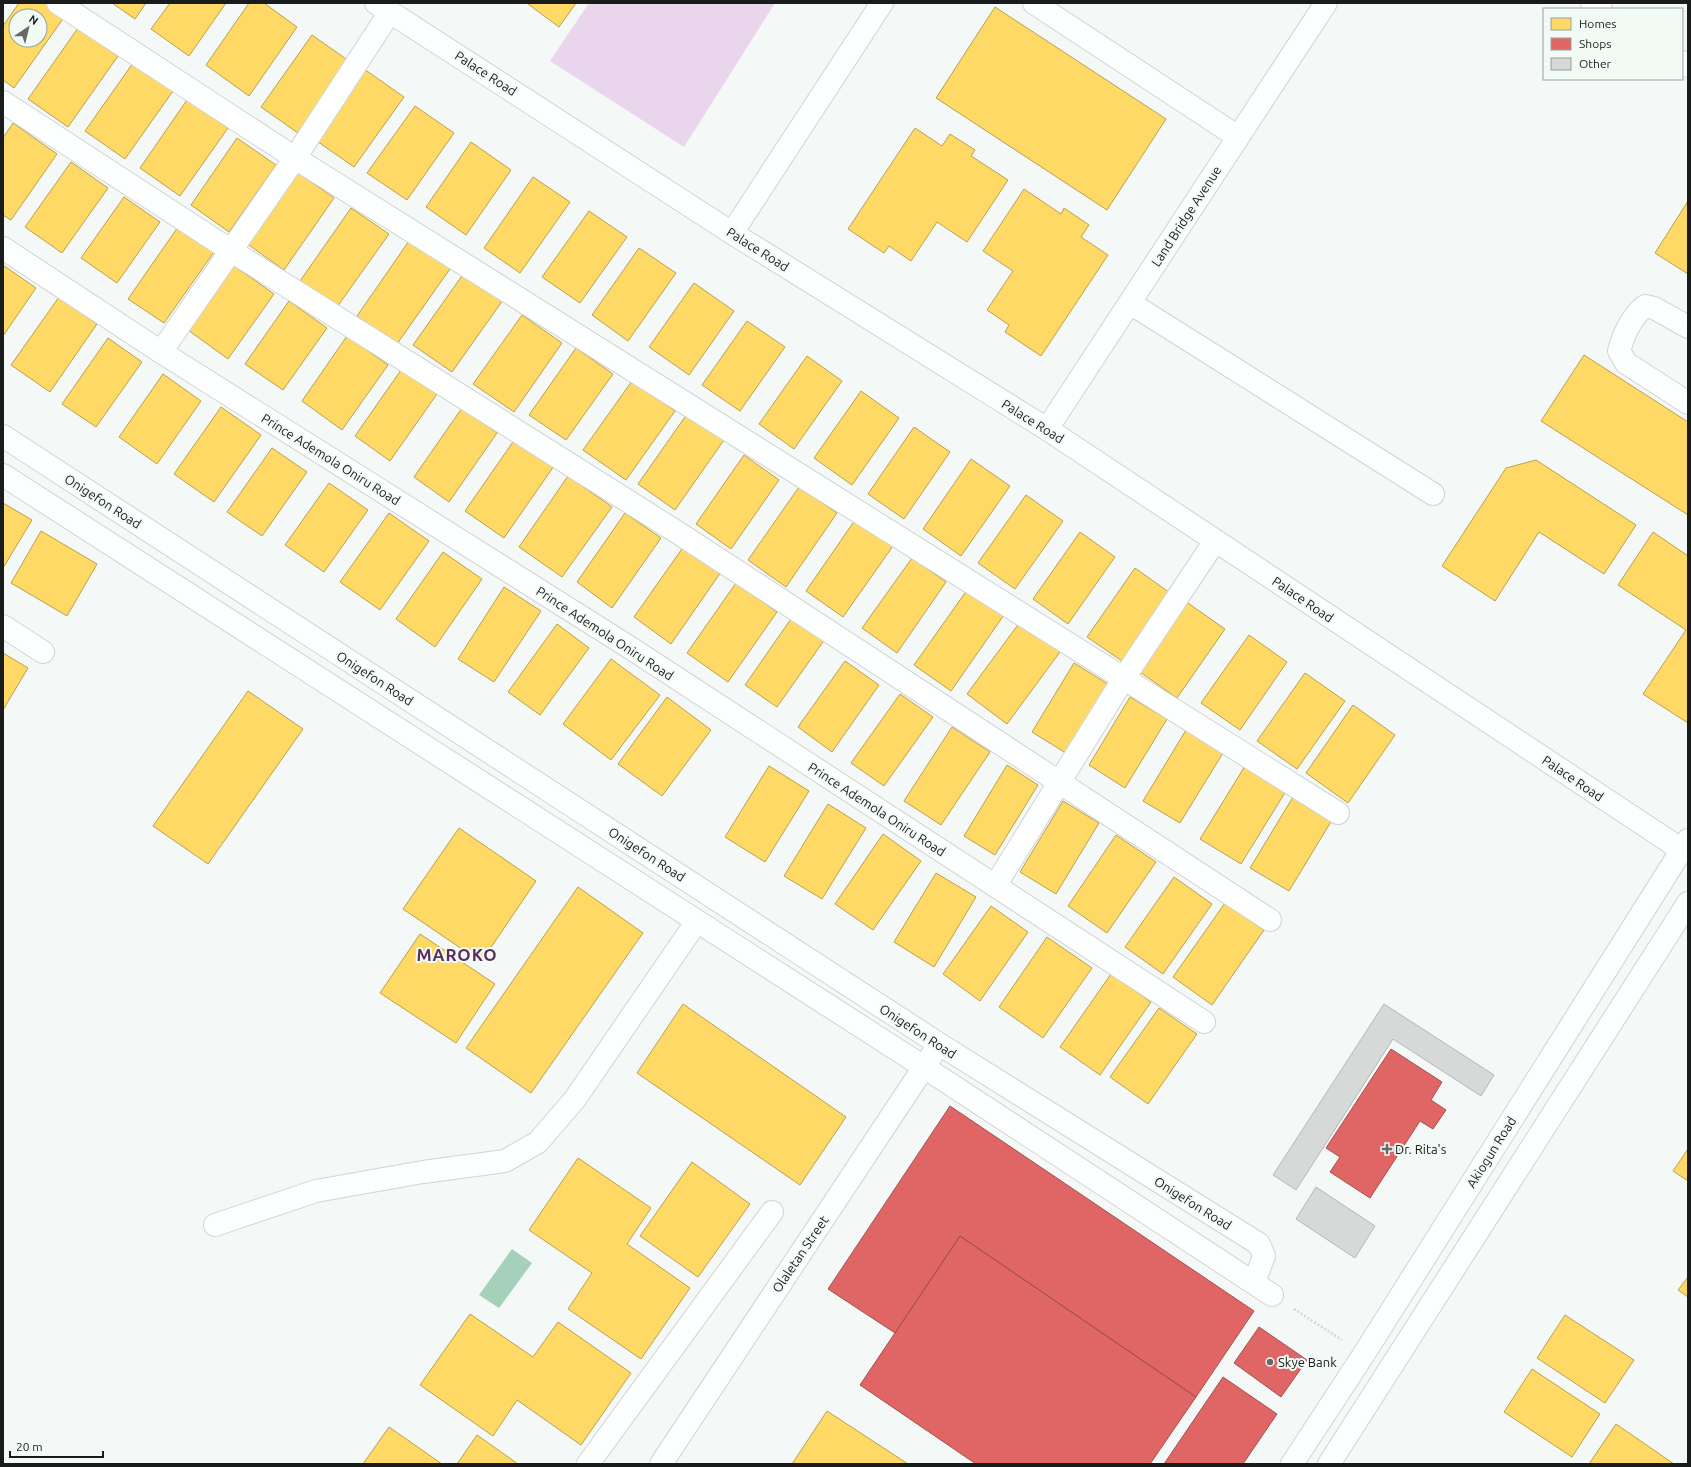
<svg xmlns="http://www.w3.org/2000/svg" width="1691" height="1467" font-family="Ubuntu,sans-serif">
  <rect width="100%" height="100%" fill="#f4f8f6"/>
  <path fill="#e9d5ec" d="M589 3H775L684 147 550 61Z"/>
  <path fill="#a5d1ba" d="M512 1249 532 1263 499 1308 479 1295Z"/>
  <path fill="#ffd966" stroke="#baa04f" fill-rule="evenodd" d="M19 3H46L65 16 14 88 3 80V26ZM16 16H40V40H16Z
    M112 3H146L135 19Z
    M170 3H226L189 56 151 29Z
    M249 3H264L297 27 249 96 206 65Z
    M529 3H576L559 27 528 4Z
    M995 7 1166 119 1107 210 936 98Z
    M78 28 118 56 68 127 28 99Z
    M312 35 349 61 298 133 261 107Z
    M133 63 173 91 125 159 85 131Z
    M364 69 404 97 354 167 314 139Z
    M187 100 228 128 180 196 140 168Z
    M415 106 454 133 407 200 367 173Z
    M13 123 57 154 11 220 3 215V138Z
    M915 128 942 146 950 134 975 150 971 156 1008 180 967 242 937 222 911 261 889 246 884 253 848 229Z
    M237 138 276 165 229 232 191 205Z
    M471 142 511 170 466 235 426 207Z
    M71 162 108 188 62 253 25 227Z
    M296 171 334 198 284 270 246 243Z
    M533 177 570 202 520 273 484 248Z
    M1024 189 1061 214 1064 208 1089 225 1081 237 1108 255 1041 356 1005 332 1009 325 987 310 1013 271 983 251Z
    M124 197 160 222 117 283 81 258Z
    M1688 201V274L1655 253Z
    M351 208 389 234 337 307 300 281Z
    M589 211 627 237 580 303 542 277Z
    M178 227 214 252 164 323 128 299Z
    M411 238 452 266 397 344 357 316Z
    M639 248 676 273 628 341 592 315Z
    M3 265 36 288 3 336Z
    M233 265 274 294 228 359 188 330Z
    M464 273 503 300 452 372 413 345Z
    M694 283 734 311 689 375 649 347Z
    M59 297 97 324 50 392 11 365Z
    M289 301 327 328 283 390 245 364Z
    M522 315 562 343 514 412 473 384Z
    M747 321 785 347 740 411 702 385Z
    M347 336 388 365 342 430 302 401Z
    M108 338 142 362 96 427 62 404Z
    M576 348 613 374 566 440 529 415Z
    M1584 355 1688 422V515L1541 421Z
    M807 356 842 381 794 449 759 424Z
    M401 370 437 394 390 461 355 436Z
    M163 374 201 401 157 464 119 437Z
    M632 381 675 411 626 480 583 450Z
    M861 391 899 418 852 485 814 458Z
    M221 407 261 435 214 502 174 474Z
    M462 408 497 433 449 502 414 477Z
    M687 414 724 440 675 510 638 484Z
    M914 427 950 452 904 519 868 494Z
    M515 439 554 466 504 538 465 511Z
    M272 448 307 472 262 536 227 512Z
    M744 455 779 480 731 549 696 524Z
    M971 459 1010 486 961 556 923 529Z
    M1536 460 1636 525 1604 574 1539 532 1495 601 1442 566 1506 468Z
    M568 476 612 507 562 577 519 547Z
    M329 483 368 510 324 572 285 545Z
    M799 487 837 513 786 587 748 560Z
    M1026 495 1063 521 1015 589 978 563Z
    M3 503 32 520 3 568Z
    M389 513 429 541 380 610 340 582Z
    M625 513 661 538 612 608 577 582Z
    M855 520 893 546 843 617 806 591Z
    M41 531 97 564 67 616 11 583Z
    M1080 532 1115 557 1068 624 1033 599Z
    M1653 532 1688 556V723L1643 694 1686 630 1618 585Z
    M684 546 721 572 671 644 634 617Z
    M443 552 482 579 435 647 396 619Z
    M912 558 946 582 897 653 862 628Z
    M1135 568 1170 593 1122 661 1087 637Z
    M736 583 777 612 728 682 687 653Z
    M504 587 541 611 494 682 458 659Z
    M967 590 1004 615 951 691 914 665Z
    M1185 601 1225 629 1177 698 1137 670Z
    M793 616 825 639 777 707 745 685Z
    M1020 622 1060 652 1007 724 967 694Z
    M557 624 589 648 540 715 508 692Z
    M1249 635 1287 662 1240 730 1201 703Z
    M3 653 28 668 3 710Z
    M611 659 660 695 611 760 563 724Z
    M845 661 879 685 832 752 798 727Z
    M1074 663 1111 686 1069 755 1032 732Z
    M1305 673 1345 701 1297 769 1257 741Z
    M248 691 303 729 208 864 153 826Z
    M900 694 933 717 884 786 851 763Z
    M667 697 711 730 662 796 618 764Z
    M1130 697 1167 719 1125 788 1089 765Z
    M1353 705 1395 735 1348 803 1306 773Z
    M952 727 990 752 941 825 904 801Z
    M1186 730 1223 753 1180 823 1143 801Z
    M1007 765 1038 785 995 855 964 836Z
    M769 766 809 791 765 862 725 837Z
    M1245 766 1286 791 1241 864 1200 839Z
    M1293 797 1332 820 1289 891 1250 868Z
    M1063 801 1099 823 1056 894 1020 872Z
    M828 804 866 828 822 899 784 876Z
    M459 828 536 881 481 962 403 909Z
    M883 834 921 861 873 930 835 904Z
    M1116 835 1156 862 1107 933 1068 906Z
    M936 873 976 897 934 967 894 942Z
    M1174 877 1212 904 1163 974 1125 947Z
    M578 887 643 933 531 1093 466 1048Z
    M1225 903 1264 930 1212 1005 1173 977Z
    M991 906 1028 932 980 1001 943 974Z
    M420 934 495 984 456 1043 380 993Z
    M1047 937 1092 968 1043 1038 999 1007Z
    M1111 974 1151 1002 1100 1075 1060 1047Z
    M683 1004 846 1117 800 1185 637 1073Z
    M1159 1008 1197 1034 1148 1104 1110 1077Z
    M1688 1149V1181L1673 1171Z
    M578 1158 651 1208 627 1244 690 1288 641 1359 568 1309 592 1273 529 1230Z
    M692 1162 750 1204 698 1277 640 1236Z
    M1688 1277V1297L1678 1290Z
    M470 1314 533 1357 558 1322 631 1373 581 1445 517 1400 493 1436 420 1385Z
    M1565 1315 1634 1360 1605 1403 1537 1358Z
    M1532 1369 1600 1414 1572 1457 1504 1412Z
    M827 1411 908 1464H792Z
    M1616 1424 1674 1464H1589Z
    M389 1427 442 1464H363Z
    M477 1435 518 1464H457Z"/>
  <path fill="#e06666" stroke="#a4504f" d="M1391 1049 1442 1082 1431 1100 1446 1110 1433 1129 1420 1121 1370 1198 1330 1172 1340 1157 1326 1148Z
    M950 1106 1254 1311 1196 1397 960 1236 895 1333 828 1289Z
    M960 1236 1196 1397 1150 1464H976L860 1385Z
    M1259 1327 1307 1360 1281 1397 1234 1363Z
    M1223 1377 1277 1414 1243 1464H1164Z"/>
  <path fill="#d6d9d8" stroke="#b5b8b6" d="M1384 1004 1494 1075 1481 1096 1393 1039 1296 1190 1273 1175Z
    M1316 1187 1375 1226 1355 1258 1296 1219Z"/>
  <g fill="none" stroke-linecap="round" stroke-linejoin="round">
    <defs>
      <path id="minor" d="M58 3 295 158 1338 813
        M376 3 732 233 1047 429 1682 850
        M1034 3 1238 137
        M1592 3 1601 9
        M1682 62 1688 66
        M3 102 230 250 680 534 1270 920
        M732 233 882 3
        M3 248 161 352 629 647 1204 1022
        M1130 303 1433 494
        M1688 327 1654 308 1645 306C1632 316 1623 335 1619 351L1626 363 1688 403
        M161 352 295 158 390 12
        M1047 429 1326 3
        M3 436 939 1044 1259 1244 1264 1256 1258 1272 1251 1281
        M3 475 924 1067 1272 1295
        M3 626 43 652
        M995 886 1124 678 1215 541
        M215 1225 316 1191 423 1172 505 1161 538 1142 575 1099 697 921
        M588 1464 772 1212
        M661 1464 932 1055
        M1292 1464 1364 1354 1688 840
        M1329 1464 1688 903"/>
    </defs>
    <use href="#minor" stroke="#d1d4d3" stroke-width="24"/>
    <path stroke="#d5d5d5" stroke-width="2.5" stroke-dasharray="2 2" stroke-linecap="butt" d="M1294 1309 1342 1340"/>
    <use href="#minor" stroke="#fdfefe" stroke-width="22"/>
  </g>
  <g fill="#666967" stroke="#f2faf5" stroke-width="1.5">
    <path d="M1385 1143h4v4h4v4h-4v4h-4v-4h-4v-4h4z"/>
    <circle cx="1270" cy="1362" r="4"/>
  </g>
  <g text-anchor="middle" stroke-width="4" stroke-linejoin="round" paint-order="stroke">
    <g font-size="13" fill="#191c1a" stroke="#f2faf5">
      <text transform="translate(486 73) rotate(33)" y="5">Palace Road</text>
      <text transform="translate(1186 216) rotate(-57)" y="5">Land Bridge Avenue</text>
      <text transform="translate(758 249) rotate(32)" y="5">Palace Road</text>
      <text transform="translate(1033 421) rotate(32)" y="5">Palace Road</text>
      <text transform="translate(331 459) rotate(32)" y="5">Prince Ademola Oniru Road</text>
      <text transform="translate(103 501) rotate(33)" y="5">Onigefon Road</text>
      <text transform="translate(1303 599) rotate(34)" y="5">Palace Road</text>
      <text transform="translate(605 633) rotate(33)" y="5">Prince Ademola Oniru Road</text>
      <text transform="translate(375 678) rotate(33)" y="5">Onigefon Road</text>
      <text transform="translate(1573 778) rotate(34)" y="5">Palace Road</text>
      <text transform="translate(877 809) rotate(33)" y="5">Prince Ademola Oniru Road</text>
      <text transform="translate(647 854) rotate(33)" y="5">Onigefon Road</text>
      <text transform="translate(918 1031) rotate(33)" y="5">Onigefon Road</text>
      <text transform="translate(1491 1152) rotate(-58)" y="5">Akiogun Road</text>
      <text transform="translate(1193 1203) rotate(32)" y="5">Onigefon Road</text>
      <text transform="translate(800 1254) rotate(-56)" y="5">Olaletan Street</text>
    </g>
    <g font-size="13" fill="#191c1a" stroke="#f2faf5" text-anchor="start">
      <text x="1395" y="1154">Dr. Rita's</text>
      <text x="1278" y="1367">Skye Bank</text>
    </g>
    <g font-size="17" font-weight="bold" letter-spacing="1" fill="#5b2d60" stroke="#f2faf5">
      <text x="457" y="961">MAROKO</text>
    </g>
  </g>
  <rect width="1691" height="1467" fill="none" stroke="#191c1a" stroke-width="8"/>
  <rect x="1543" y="8" width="140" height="72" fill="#f2faf5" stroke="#9ba19d"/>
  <rect x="1551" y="18" width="20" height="12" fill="#ffd966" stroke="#9ba19d"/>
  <text x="1579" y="28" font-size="12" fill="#191c1a">Homes</text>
  <rect x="1551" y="38" width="20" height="12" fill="#e06666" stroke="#9ba19d"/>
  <text x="1579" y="48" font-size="12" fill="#191c1a">Shops</text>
  <rect x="1551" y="58" width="20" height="12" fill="#d6d9d8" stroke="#9ba19d"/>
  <text x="1579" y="68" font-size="12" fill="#191c1a">Other</text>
  <g transform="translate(28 28) rotate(35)"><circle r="19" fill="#f2faf5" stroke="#9ba19d"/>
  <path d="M0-3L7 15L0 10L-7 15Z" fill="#666967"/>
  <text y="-6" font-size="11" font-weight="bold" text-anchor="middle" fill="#191c1a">N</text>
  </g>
  <path d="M10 1451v6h93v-6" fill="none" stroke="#191c1a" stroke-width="2"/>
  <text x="16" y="1451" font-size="12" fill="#191c1a" stroke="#f2faf5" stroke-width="3" paint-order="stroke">20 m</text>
</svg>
